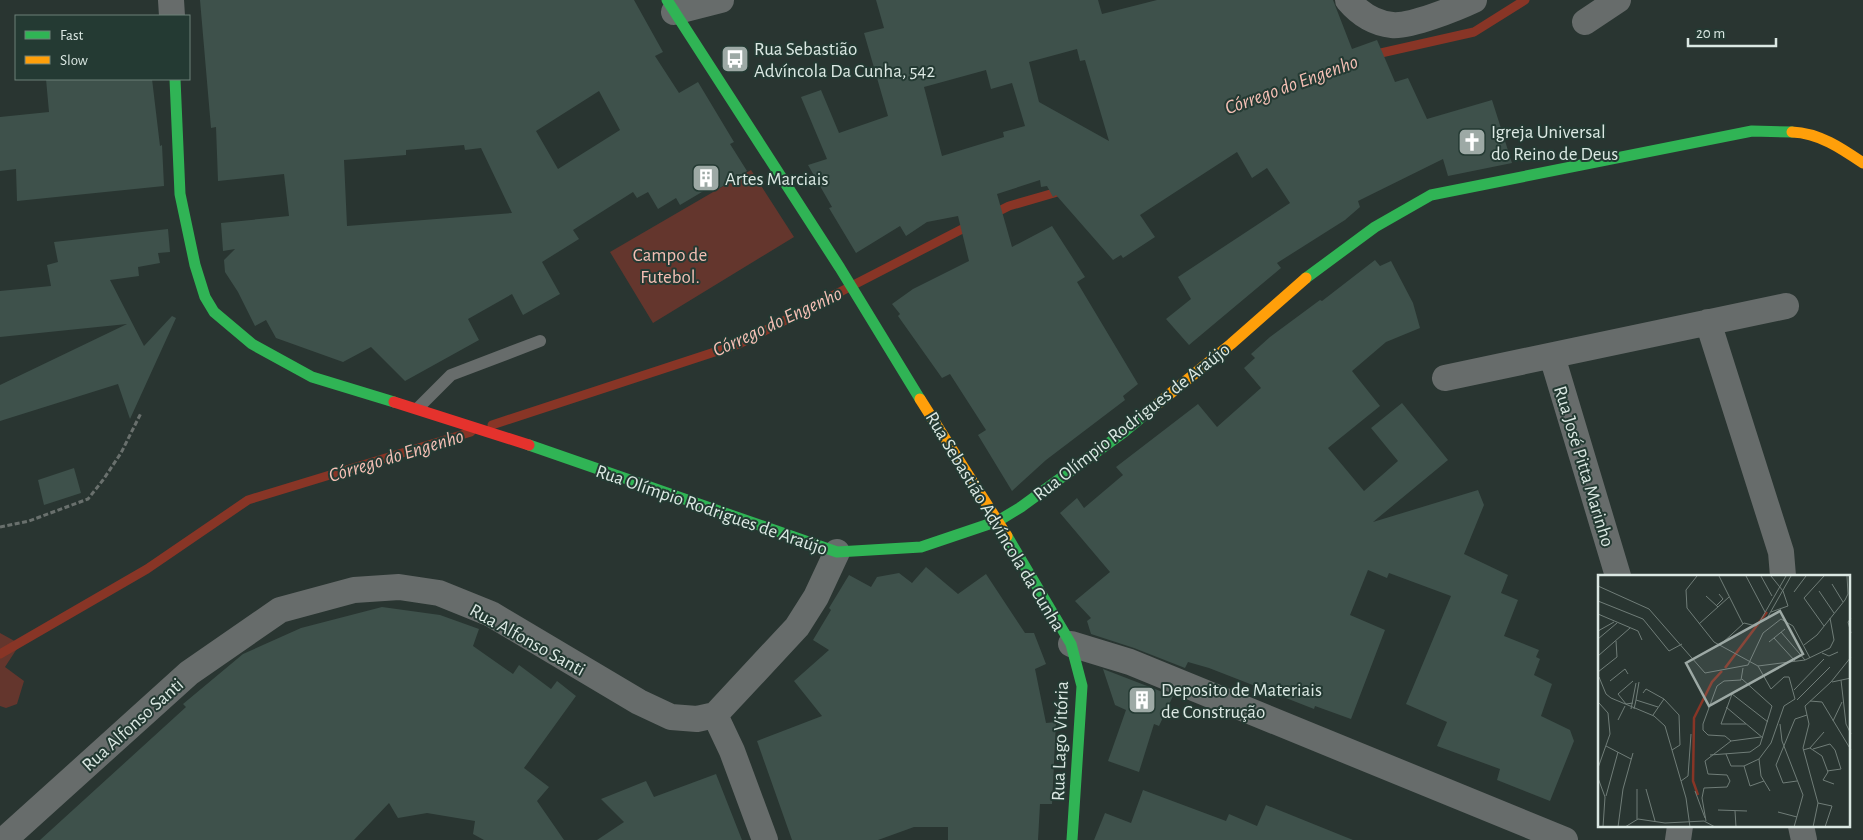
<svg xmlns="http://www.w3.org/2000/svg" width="1863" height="840" font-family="'Alegreya Sans',sans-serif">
  <rect width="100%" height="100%" fill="#293531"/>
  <path fill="#64362d" d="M751 170 794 237 653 323 610 252Z
    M0 633 20 644 5 667 24 681 17 704 6 708 0 706Z"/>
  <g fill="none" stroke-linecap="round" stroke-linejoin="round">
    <path stroke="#883526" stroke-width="9" d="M1372 55 1474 32 1525 0
      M991 215 1009 206 1061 191
      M492 425 739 344 970 225
      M0 654 147 569 248 500 471 432"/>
  </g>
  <path fill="#3e514b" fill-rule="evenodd" d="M200 0H634L663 52 655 56 679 93 698 82 734 142 730 144 747 171 715 191 712 186 680 205 676 198 658 209 648 192 637 198 633 192 573 230 579 239 542 262 560 294 523 315 512 294 468 319 479 340 405 381 371 347 343 362 276 338 266 320 255 326 238 292 225 272 224 260 235 249 223 251 221 223 289 216 284 174 218 181 216 127 211 128ZM599 91 620 130 558 169 536 131ZM464 145 465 150 481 148 512 213 347 226 344 160 406 155V150Z
    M876 0H1098L1102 14 1157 0H1333L1352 49 1377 40 1395 82 1408 78 1427 119 1492 100 1512 163 1448 176 1443 159 1358 201 1360 207 1345 220 1277 263 1281 268 1189 345 1166 319 1191 299 1178 277 1290 203 1267 168 1252 178 1237 152 1140 215 1155 237 1123 258 1121 255 1113 260 1056 195 1053 197 1047 186 1041 187 1040 180 997 194 1012 247 1052 226 1085 277 1077 282 1138 384 1123 396 1125 400 1046 460 1012 491 978 435 986 430 950 374 942 378 898 316 900 314 892 304 913 289 969 261 958 216 927 222 906 236 900 226 856 253 829 208 832 207 808 165 827 159 801 97 821 90 839 133 888 116 864 33 884 28ZM1077 49 1080 61 1085 60 1109 141 1039 102 1029 62ZM986 70 991 89 1012 83 1025 126 1003 132 1004 137 942 156 924 87Z
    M46 79H152L160 146 162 145 164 186 17 201 16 169 0 171V117L49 112Z
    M168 229 170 252 158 253 160 263 138 267 139 276 110 280 144 346 172 316 176 318 130 419 118 384 0 421V385L127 324 0 337V291L51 286 47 265 58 262 54 242Z
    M1375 260 1380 266 1391 261 1413 303 1420 328 1386 342 1352 371 1380 406 1328 448 1364 491 1398 461 1371 428 1402 403 1448 460 1373 522 1478 490 1484 505 1464 554 1508 575 1501 593 1518 600 1504 636 1539 650 1536 657 1540 659 1534 675 1552 684 1541 716 1570 730 1574 741 1550 801 1497 780 1500 769 1437 746 1447 722 1406 704 1451 596 1389 573 1387 578 1368 570 1350 615 1385 630 1351 719 1315 706 1314 709 1209 668 1188 662 1185 668 1134 648 1091 634 1087 621 1091 618 1075 601 1110 572 1060 513 1077 498 1084 508 1123 475 1116 467 1198 404 1217 427 1261 388 1244 368 1255 358 1251 354 1270 337 1320 300 1322 301Z
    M74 468 81 493 44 505 38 480Z
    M926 567 958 594 986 574 1025 633H1034L1046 664 1035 669 1046 723 1056 722 1052 804H1040L1038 840H948V827H914L878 840H792L757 741 822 716 794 681 829 650 813 640 831 610 829 608 849 575 871 587 877 577 899 573 912 583Z
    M382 607 440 615 479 629 473 646 513 674 519 665 551 689 557 681 576 696 524 768 549 787 537 801 564 840H484L473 834 475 821 427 813 398 818 389 803 354 840H40L186 707 183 704 243 654 301 628Z
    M1103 669 1173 696 1159 726 1154 724 1139 772 1108 761 1126 710 1115 705Z
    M716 774 742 840H597L624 822 601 799 646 781 654 797Z
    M1143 790 1226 821 1229 814 1257 826 1266 805 1353 840H1094L1105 813 1131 823Z"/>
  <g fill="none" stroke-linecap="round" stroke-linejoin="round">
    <path stroke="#69706d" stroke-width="3" stroke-dasharray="5 2.5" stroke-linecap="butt" d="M0 527 29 521 88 499 103 480 121 453 141 413"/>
    <path stroke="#676c6b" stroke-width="12" d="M418 408 451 375 540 341"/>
    <path stroke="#676c6b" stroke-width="26" d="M171 0 172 16
      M1348 0C1359 13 1374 23 1392 25 1410 27 1457 8 1474 0
      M674 12 721 0
      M1585 22 1618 0
      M1708 322 1781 552 1783 576
      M1552 356 1618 576
      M1445 378 1786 306
      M1071 644 1130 662 1565 840
      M715 715 732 751 765 840
      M1801 826 1804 840
      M4 840 189 673 280 610 354 590 399 587 439 593 491 614 639 702 671 717 697 719 715 715 797 627 816 597 837 552
      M1678 840 1680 826"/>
    <path stroke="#30b455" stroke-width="11" d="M667 0 840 268 920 399
      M175 79 180 194 195 265 205 297 214 312 252 344 312 377 394 402
      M1306 278 1375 227 1431 195 1752 131 1792 132
      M529 445 837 552 921 547 998 521 1021 507 1124 432 1155 406
      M1007 536 1071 644 1082 686 1072 840"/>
    <path stroke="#ff9f0a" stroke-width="11" d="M1792 132C1819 133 1841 148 1863 163
      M920 399 1007 536
      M1155 406 1231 344 1306 278"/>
    <path stroke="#e5322d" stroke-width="11" d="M394 402 529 445"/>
  </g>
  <defs>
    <symbol id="bus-square" viewBox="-11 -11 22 22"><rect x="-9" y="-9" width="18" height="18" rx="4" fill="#9da9a5" stroke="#243a33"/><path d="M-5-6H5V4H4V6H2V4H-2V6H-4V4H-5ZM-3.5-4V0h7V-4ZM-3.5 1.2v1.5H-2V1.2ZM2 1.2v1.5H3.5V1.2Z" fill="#fff"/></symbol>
    <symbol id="church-square" viewBox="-11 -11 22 22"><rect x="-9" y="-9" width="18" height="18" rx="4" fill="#9da9a5" stroke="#243a33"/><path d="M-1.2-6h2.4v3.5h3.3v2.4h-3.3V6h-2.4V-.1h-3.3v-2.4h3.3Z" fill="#fff"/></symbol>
    <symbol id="building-square" viewBox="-11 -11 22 22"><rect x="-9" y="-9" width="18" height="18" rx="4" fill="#9da9a5" stroke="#243a33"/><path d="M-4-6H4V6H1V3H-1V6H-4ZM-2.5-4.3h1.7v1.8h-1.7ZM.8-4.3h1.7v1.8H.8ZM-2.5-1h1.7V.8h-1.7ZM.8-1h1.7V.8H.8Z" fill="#fff"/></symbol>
  </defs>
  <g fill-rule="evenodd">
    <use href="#bus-square" x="719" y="43" width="32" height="32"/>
    <use href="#church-square" x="1456" y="126" width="32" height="32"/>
    <use href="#building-square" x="690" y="162" width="32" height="32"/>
    <use href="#building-square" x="1126" y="684" width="32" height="32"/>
  </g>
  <g text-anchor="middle" stroke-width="4" stroke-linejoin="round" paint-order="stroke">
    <g font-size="19" fill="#dbe8e3" stroke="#243a33" text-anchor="start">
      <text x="754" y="55">Rua Sebastião<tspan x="754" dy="22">Advíncola Da Cunha, 542</tspan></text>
      <text x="1491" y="138">Igreja Universal<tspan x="1491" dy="22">do Reino de Deus</tspan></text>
      <text x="725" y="185">Artes Marciais</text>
      <text x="1161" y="696">Deposito de Materiais<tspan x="1161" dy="22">de Construção</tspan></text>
    </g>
    <g font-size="19" fill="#f4bfb4" stroke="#243a33">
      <text x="670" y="261">Campo de<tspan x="670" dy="22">Futebol.</tspan></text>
    </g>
    <g font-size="19" fill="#dbe8e3" stroke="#243a33">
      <text transform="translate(1131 421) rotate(-38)" y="7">Rua Olímpio Rodrigues de Araújo</text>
      <text transform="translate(1585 466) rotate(73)" y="7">Rua José Pitta Marinho</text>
      <text transform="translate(712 509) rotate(19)" y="7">Rua Olímpio Rodrigues de Araújo</text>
      <text transform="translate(996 521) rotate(59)" y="7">Rua Sebastião Advíncola da Cunha</text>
      <text transform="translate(528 639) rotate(29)" y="7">Rua Alfonso Santi</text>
      <text transform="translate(132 724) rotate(-42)" y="7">Rua Alfonso Santi</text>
      <text transform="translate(1059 741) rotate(-88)" y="7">Rua Lago Vitória</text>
    </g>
    <g font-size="20" font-style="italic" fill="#f5c0b5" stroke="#243a33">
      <text transform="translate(1291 84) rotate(-20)" y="7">Córrego do Engenho</text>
      <text transform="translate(777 321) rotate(-25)" y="7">Córrego do Engenho</text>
      <text transform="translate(396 455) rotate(-17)" y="7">Córrego do Engenho</text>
    </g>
  </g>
  <g transform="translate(1598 575)">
    <rect width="252" height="252" fill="#293531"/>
    <path fill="none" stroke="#883526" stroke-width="2.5" d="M127 93 169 37M100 220 95 206 96 143 114 107 124 96"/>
    <path fill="none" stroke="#707d78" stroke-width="1" d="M99 1 88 15 89 33 116 67 160 91 207 85 232 73 236 65 232 43M121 1 145 49M148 1 167 37M163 1 174 21M226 1 206 23 226 51M234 9 245 27M0 11 51 34 107 98 150 90 165 58 183 44 195 51 212 83M221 16 236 38M196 17 208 1M108 21 120 32M0 26 45 44 71 76 84 69M118 31 125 24 121 19M173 37 190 31 185 16 173 1M0 39 40 56 44 65M253 43 250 47 253 58M168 45 193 1M101 49 131 22M0 56 16 47M183 57 207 85M176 63 197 86M0 64 19 48M171 67 187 54M122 70 146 48 158 51 161 48 188 1M206 70 219 60 247 25 250 19 249 1M224 78 231 81 240 77M0 81 32 53M160 91 173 114 186 102H191L197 124M0 97 19 82 18 66M1 102 8 119 13 123 56 141 67 151 88 223 92 252M243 105 248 149 253 159M12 106 27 94 30 99M35 106 20 119 28 129 35 128M234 107 253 103M196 115 226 84M45 118 48 114 66 124 55 140M66 124 81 140 82 170 74 175M38 125 41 107M199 125 232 92M212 126 224 127 253 175M207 131 211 149 205 173 220 228 215 252M207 131 233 107 253 82M128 132 165 163M33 134 38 108M36 134 38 125 60 132M20 145 27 131M235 146 244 127M148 149H123L134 119 170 147M182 149 184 166 205 220 196 252M133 166 163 162M8 171 33 184M212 173 226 157M215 174 232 169 237 175 243 194 229 196M205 175 212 173 224 181 230 197 225 205 236 209M128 179 133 191H146L161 184 173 168 186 131 197 124M112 180 152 177 162 170 174 131 144 104M161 184 163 201 172 216M146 191 152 211 166 206M0 193 12 159 10 138 1 128M0 203 7 222 5 252M83 206 90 201 93 159M199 206 185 208 178 190 197 144 209 140M48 214 57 246M97 216 107 243M8 221 20 177M220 228 234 231 227 252M120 235 149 236M137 236 138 252M180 237 199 242M39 244V214M108 246 104 223 106 213 129 212 132 206 129 200 110 199 107 186 133 166 127 161 110 160 105 155V149L119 111 126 106 143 105 145 93M20 252 25 214 35 178M27 252 40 244 67 248 106 246 117 252"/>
    <path fill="#9da9a5" fill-opacity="0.15" stroke="#9da9a5" stroke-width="2.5" d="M182 36 205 79 111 131 88 88Z"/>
    <rect width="252" height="252" fill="none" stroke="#dbe8e3" stroke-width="2.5"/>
  </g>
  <rect x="15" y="15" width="175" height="65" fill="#243a33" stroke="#6d8079"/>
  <rect x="25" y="31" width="25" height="8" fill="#30b455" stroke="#6d8079"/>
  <text x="60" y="40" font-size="15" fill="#dbe8e3">Fast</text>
  <rect x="25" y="56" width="25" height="8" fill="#ff9f0a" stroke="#6d8079"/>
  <text x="60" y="65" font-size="15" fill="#dbe8e3">Slow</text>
  <path d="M1688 38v8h88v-8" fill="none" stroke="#dbe8e3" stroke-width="2.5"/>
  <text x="1696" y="38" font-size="15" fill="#dbe8e3" stroke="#243a33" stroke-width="4" paint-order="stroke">20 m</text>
</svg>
